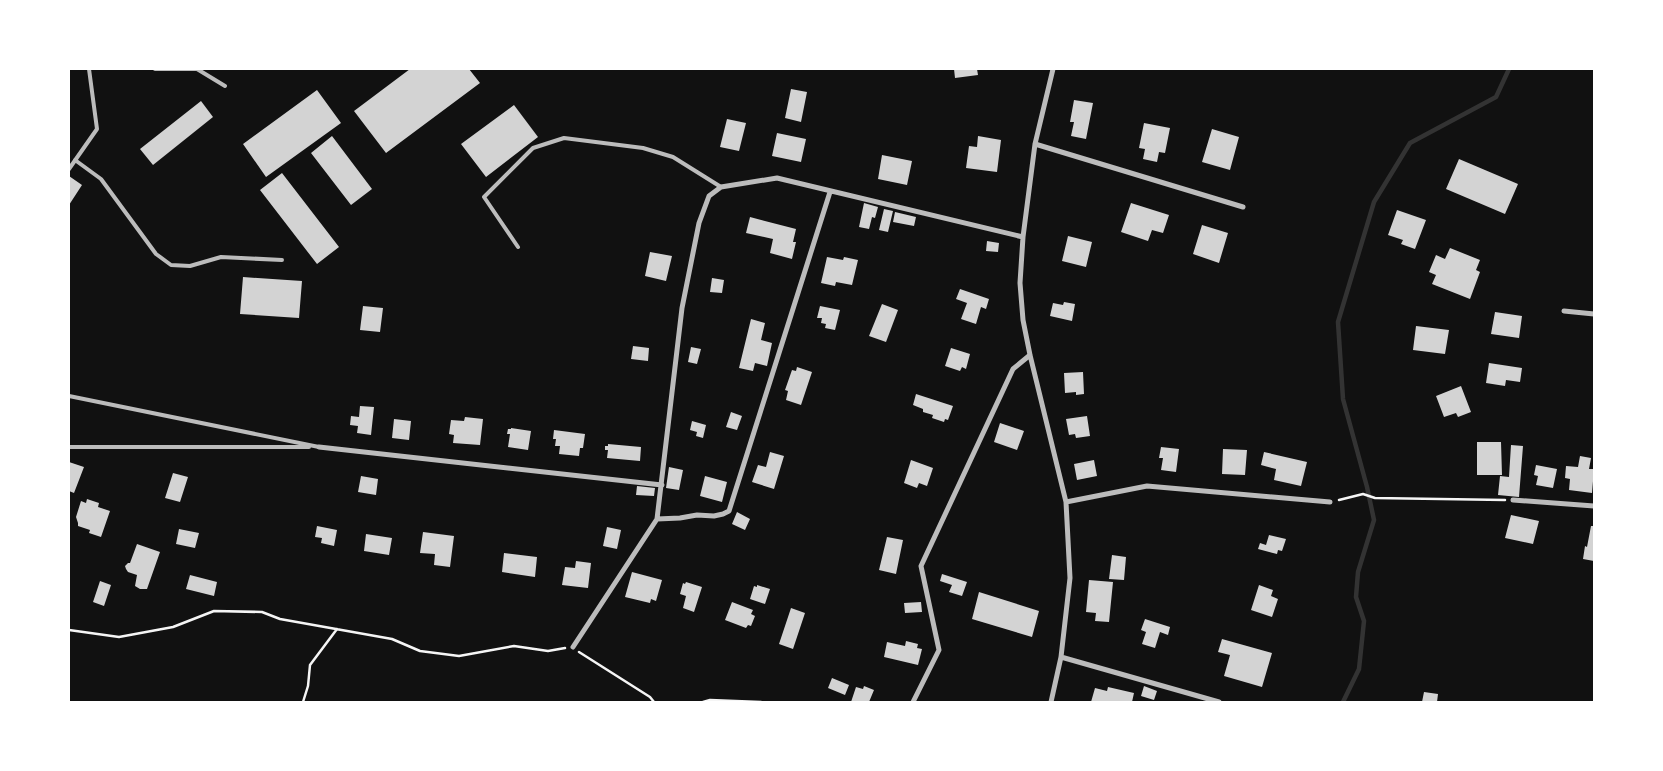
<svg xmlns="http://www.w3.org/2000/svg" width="1663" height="771" font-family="Literata,serif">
  <rect width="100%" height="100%" fill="#111"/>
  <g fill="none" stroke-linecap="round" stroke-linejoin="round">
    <path stroke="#333" stroke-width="4.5" d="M1343 702 1359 669 1364 621 1356 597 1358 572 1374 520 1367 487 1343 399 1338 322 1374 202 1410 143 1496 97 1509 69"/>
  </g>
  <path fill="#d3d3d3" d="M410 69H469L480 83 386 153 354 111Z
    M954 69H977L978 75 955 78Z
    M791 89 807 92 801 122 785 118Z
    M317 90 341 123 266 177 243 144Z
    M1074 100 1093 103 1086 139 1071 136 1074 122H1070Z
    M201 101 213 117 153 165 140 149Z
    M514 105 538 137 486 177 461 144Z
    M727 119 746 123 739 151 720 147Z
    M1144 123 1170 128 1165 153 1159 152 1157 162 1143 159 1145 149 1139 148Z
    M1212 129 1239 137 1230 170 1202 162Z
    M777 133 806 139 801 162 772 156Z
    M332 136 372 189 351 205 311 153Z
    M978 136 1001 140 997 172 966 168 969 146 977 147Z
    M882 155 912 161 907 185 878 179Z
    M1459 159 1518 184 1505 214 1446 189Z
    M282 173 339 247 317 264 260 190Z
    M69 176 82 185 69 205Z
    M864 203 878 207 875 218 872 217 869 229 859 227Z
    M1131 203 1169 215 1163 233 1152 230 1148 241 1121 232Z
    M884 209 893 211 888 232 879 230Z
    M1397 210 1426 220 1415 249 1401 244 1403 240 1388 235Z
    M895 212 916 217 914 226 893 222Z
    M750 217 796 229 793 242H796L792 259 770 253 773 239 746 233Z
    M1202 225 1228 233 1219 263 1193 254Z
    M1068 236 1092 242 1086 267 1062 261Z
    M987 241 999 243 998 252 986 251Z
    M1450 248 1480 260 1476 270 1480 272 1470 299 1432 284 1436 275 1429 272 1436 255 1445 259Z
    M650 252 672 256 666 281 645 276Z
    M827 257 843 260 844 257 858 260 852 285 836 282 835 286 821 283Z
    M243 277 302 281 299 318 240 314Z
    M712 278 724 280 722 293 710 292Z
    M960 289 989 299 986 309 981 307 976 324 961 319 967 303 956 299Z
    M1064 302 1075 304 1072 321 1050 316 1053 303 1063 305Z
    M882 304 898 310 886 342 869 336Z
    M363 306 383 308 380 332 360 330Z
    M820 306 840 310 835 330 825 328 826 324 821 323 822 318H817Z
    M1495 312 1522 316 1519 338 1491 334Z
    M751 319 765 323 761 340 772 343 767 366 755 363 753 371 739 368Z
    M1416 326 1449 330 1445 354 1413 350Z
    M633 346 649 348 648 361 631 359Z
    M691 347 701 349 697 364 688 362Z
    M951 348 970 354 966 369 962 367 960 371 945 366Z
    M1489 363 1522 368 1520 382 1506 380 1505 386 1486 383Z
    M797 367 812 372 801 405 786 400 788 391 785 390 792 370 796 371Z
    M1083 372 1084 394 1076 395V392L1065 393 1064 373Z
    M1461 386 1471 412 1458 417 1456 413 1444 417 1436 396Z
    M916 394 953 406 948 420 945 419 944 422 932 418 933 415 923 412V409L913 405Z
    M360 406 374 407 371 435 357 433 358 426 350 425 351 416 359 417Z
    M731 412 742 416 737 430 726 427Z
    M1087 416 1090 436 1076 438 1075 434 1069 435 1066 419Z
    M465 417 483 419 480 445 453 443 454 435 449 434 451 420 464 421Z
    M394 419 411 421 409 440 392 438Z
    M692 421 706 425 703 438 696 436 697 432 690 430Z
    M1000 423 1024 431 1017 450 994 442Z
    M511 428 531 431 528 450 508 447 510 434H507L508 429H511Z
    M554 430 585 434 583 448H580L579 456 559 454 560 446H555L556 439H553Z
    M1477 442H1501L1502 475H1477Z
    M608 444 641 447 640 461 607 458 608 450H605V446H608Z
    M1511 445 1523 446 1519 497 1498 495 1500 476 1509 477Z
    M1161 447 1179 449 1176 472 1161 470 1163 458H1159Z
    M1223 449 1247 450 1245 475 1222 474Z
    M770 452 784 456 774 489 752 482 758 465 766 467Z
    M1264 452 1307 462 1301 486 1274 480 1276 469 1261 465Z
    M1580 456 1591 458 1589 469H1594L1592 493 1569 490 1570 479 1565 478 1566 466 1578 467Z
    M911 460 933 468 927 486 919 483 917 488 904 483Z
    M1094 460 1097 476 1077 480 1074 464Z
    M69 462 84 467 74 493 69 491Z
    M1536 465 1557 469 1553 488 1536 485 1538 476 1534 475Z
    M669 467 683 470 679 490 666 488Z
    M173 473 188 477 180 502 165 498Z
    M361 476 378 479 376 495 358 492Z
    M705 476 727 482 722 502 700 496Z
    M637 486 655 488 654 496 636 495Z
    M87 499 99 503 98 507 110 511 101 537 89 533 90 530 78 526V523L76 517 81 501 86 503Z
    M737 512 750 519 745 530 732 524Z
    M1511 515 1539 521 1533 544 1505 538Z
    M317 526 337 530 334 546 321 543 322 538 315 537Z
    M1591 526H1594V561L1583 559 1585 546 1587 547Z
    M607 527 621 530 617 549 603 546Z
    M179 529 199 533 195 548 176 544Z
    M423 532 454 536 450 567 434 565 435 554 420 553Z
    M366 534 392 538 389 555 364 551Z
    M1269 535 1286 539 1282 551 1278 550 1277 554 1258 549 1260 543 1266 545Z
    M887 537 903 540 896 574 879 570Z
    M137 544 160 552 147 589H140L135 586 137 575 128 572 126 569 125 566 128 563H130Z
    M504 553 537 557 535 577 502 572Z
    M1112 555 1126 557 1124 580 1109 579Z
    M576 561 591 563 588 588 562 585 565 567 575 568Z
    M632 572 662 580 656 601 651 599 650 603 625 597Z
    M942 574 967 582 962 596 949 592 952 585 940 581Z
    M190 575 217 582 214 596 186 589Z
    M1089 580 1113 582 1109 622 1095 621 1096 613 1086 612Z
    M100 581 111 585 104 606 93 602Z
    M686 582 702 587 694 612 683 608 686 596 680 594 683 583 685 584Z
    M757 585 770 589 765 604 750 599 754 586 757 587Z
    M1259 585 1273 590 1271 596 1278 599 1272 617 1251 610Z
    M979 592 1039 611 1032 637 972 619Z
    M732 602 753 610 751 614 755 616 751 626 748 625 746 628 725 620Z
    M921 602 922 612 905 613 904 603Z
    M791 608 805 613 793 649 779 644Z
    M1145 619 1170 627 1168 635 1160 632 1155 648 1142 644 1146 632 1141 630Z
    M1222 639 1272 653 1262 687 1224 676 1230 655 1218 652Z
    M906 641 918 644 917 648 922 649 918 665 884 657 887 642 905 646Z
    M832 678 849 685 845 695 828 688Z
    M864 686 874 690 869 702H851L856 687 863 689Z
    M1144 686 1157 691 1154 700 1141 696Z
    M1108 687 1134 693 1132 702H1091L1095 688 1107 691Z
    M1424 692 1438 694 1437 702H1422Z"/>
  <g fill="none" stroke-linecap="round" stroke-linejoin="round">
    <path stroke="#f5f5f5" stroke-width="2.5" d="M1339 500 1363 494 1375 498 1505 500
      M69 630 119 637 173 627 214 611 262 612 280 619 392 639 420 651 459 656 514 646 548 651 565 648
      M579 652 650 697 654 702
      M303 702 308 686 310 665 337 629
      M703 702 710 700 761 702"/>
    <path stroke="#bcbcbc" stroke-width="4" d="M155 69H197L225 86
      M75 160 101 179 156 254 171 265 190 266 221 257 282 260
      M69 169 97 129 89 69
      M518 247 484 197 533 148 564 138 643 148 673 157 721 187
      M69 396 319 447
      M69 447H309"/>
    <path stroke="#bcbcbc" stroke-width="5" d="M1035 144 1243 207
      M1564 311 1594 314
      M319 447 662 485
      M1513 500 1594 506
      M1066 502 1147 486 1330 502
      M657 519 680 518 697 515 714 516 723 514 729 511 830 192
      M573 647 657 519 682 308 699 223 709 196 721 187 777 178 1023 237
      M1061 657 1219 702
      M913 702 939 650 921 566 1013 369 1030 355
      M1051 702 1061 657 1070 578 1066 502 1030 355 1023 320 1020 283 1023 237 1035 144 1053 69"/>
  </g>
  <rect width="1663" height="771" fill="none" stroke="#ffffff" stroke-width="140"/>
</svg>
